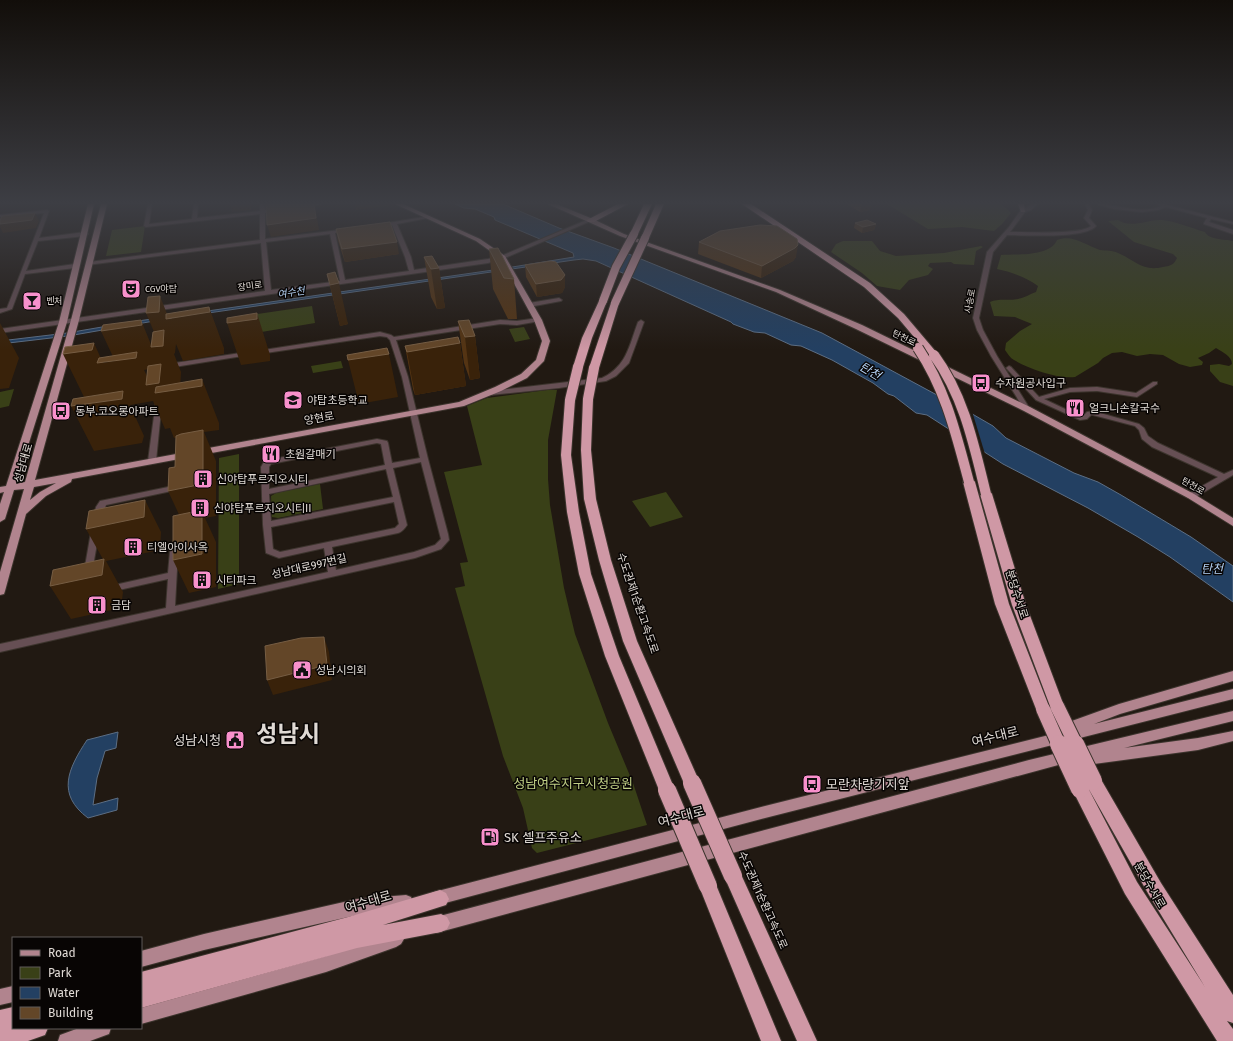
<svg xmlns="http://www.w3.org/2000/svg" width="1233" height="1041" font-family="'Fira Sans','Noto Sans KR',sans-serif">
  <rect width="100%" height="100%" fill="#211912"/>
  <path fill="#394017" d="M887 204H1002L1011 213 1002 224 994 231 962 227 928 229Z
    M1118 220C1131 229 1148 219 1162 220 1175 221 1191 228 1205 232 1209 240 1224 239 1233 241V386L1220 382 1210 371V365L1219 364 1229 366 1232 364C1232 356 1222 352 1216 348L1209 353 1198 358 1203 362 1202 365 1190 367 1179 364 1163 355 1150 354 1137 356 1122 352 1112 353 1103 358 1098 363 1075 377C1058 379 1029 369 1014 360 1010 358 1008 354 1005 350L1006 343 1020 331 1032 324 1015 317 994 316 990 302C999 298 1008 301 1018 299 1024 298 1030 294 1036 292L1038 286C1026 277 1011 272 997 269L1001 255C1016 254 1050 257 1057 240 1073 234 1085 245 1100 250 1106 251 1112 250 1118 253 1135 260 1142 272 1163 267 1170 266 1174 265 1177 258L1173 254 1134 242 1108 221Z
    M145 226 141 252 106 256 112 230Z
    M843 241H872L880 251 896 256 944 253 981 246 983 247 976 251 974 265 954 264 951 262 930 263 928 266 933 269 928 275 909 280 900 290 877 286 862 273 831 252 836 244Z
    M312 306 315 323 237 336 236 317Z
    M524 327 530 339 515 342 509 329Z
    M341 361 343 368 313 373 311 366Z
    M14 389 9 406 0 408V392Z
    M547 390H557L548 440V479L550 505 564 588 575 634 608 723 633 783 647 825 537 853 532 848 523 808 503 756 455 588 465 586 460 563 468 562 444 472 482 465 467 406 487 398Z
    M239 454V584L218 589 219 458Z
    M320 484 323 509 278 518 272 517 271 496 276 493Z
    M666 492 683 517 650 527 632 501Z"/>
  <path fill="#234062" stroke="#5c6e84" d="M455 204H503L559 228 614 248 822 333 974 415 993 426 1006 438 1074 473 1098 482 1121 495 1191 537 1233 566V602L1170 557 1138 537 1088 508 1003 464 927 415 916 413 894 396 888 394 873 383 832 360 801 346 791 345 765 333 754 332 733 324 731 322 596 261 583 259 574 260 160 320 68 336 0 344V341L67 333 131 322 500 269 574 257 573 253 495 220 494 217 475 209 464 208Z
    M118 732 116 748 105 751 97 778 93 805 118 798 117 810 88 818C56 794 68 769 87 740Z"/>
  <path fill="#211912" d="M938 394 972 411 985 454 952 434Z"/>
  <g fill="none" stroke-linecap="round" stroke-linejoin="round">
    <defs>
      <path id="minor" d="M148 204H152L149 224 192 219 194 204H198L197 218 260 211V204H264L265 210 277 209 279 210 265 213V239L348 229V231L335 233 345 280 409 271 405 257 392 225 379 226V224H381L430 216V218H428L397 224 411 257 414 270 488 259 501 256 589 219 593 220 505 258 488 263 0 333V329L265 291 261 243 87 265 86 264 89 262 260 240V214L146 227 144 226ZM330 234 340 281 271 290 266 242Z
        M309 204H322L305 207 303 206Z
        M1033 204H1038L1031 210 1025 212 1010 232C1026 232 1081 235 1091 226L1084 218 1088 210 1085 204H1089L1092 210 1089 218 1096 226C1085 239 1026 235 1007 235L993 252 979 318 983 330 997 356 1030 409 1027 411 1024 409 991 356 977 330 973 318 987 252 1009 227 1021 210Z
        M1097 204C1118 204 1140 215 1161 206L1156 204H1164L1233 222V224L1211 219 1209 222 1233 230V234L1204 224V223L1207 218 1166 207 1158 210 1142 212 1114 209Z
        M47 210 49 211 39 238 85 232 88 234 85 236 38 241 26 271 75 264 78 266 75 268 25 274 12 309 0 313V309L7 308 44 213 0 217V215Z
        M559 298 562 300 561 301 529 307 526 305 529 303Z
        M538 318 541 320 540 321 517 325 500 324 396 340 408 377 428 459 448 534 449 540 441 549 415 558 0 652V644L166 608 168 579 110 592 107 591 106 589 107 587 110 586 168 573 170 551 174 548 178 551 175 606 328 572 324 548 279 558 266 553 263 525 261 467 265 460H268L377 439 387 441 388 443 392 463 420 458 402 377 390 340 387 337 380 336 259 354 256 352 257 351 380 332 391 335 394 337 500 320 517 321ZM377 443 381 444 385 465 269 489V467L271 464ZM421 462 441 539 435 545 414 552 336 570 332 547 398 533C402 532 405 528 407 525L393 468ZM386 469 393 497 271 521 269 494ZM394 502 399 524 395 528 280 552 273 549 271 527Z
        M641 320 644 322 629 363 616 376 606 381 559 388 490 395 487 393 490 391 602 378C627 366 629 346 638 322Z
        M247 352 250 354 249 355 168 368 165 366 168 364Z
        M1009 366 1011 367 1039 397 1070 388 1097 387 1136 393 1153 382H1157V384L1137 397 1097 391 1070 392 1044 399 1082 417 1087 412 1093 411 1139 424 1144 428 1148 436 1158 443 1224 474 1233 470V475L1194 498H1188L1187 496 1188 494 1218 477 1152 447 1142 439 1139 430 1135 426 1093 415H1091L1087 419 1080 420 1036 400 1007 369 1006 368Z
        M159 399 162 401 156 461 152 463 148 461 156 401Z
        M178 485 182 487 181 489 106 505 100 521H94L93 519 96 507 100 501Z
        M95 529 99 532 92 572 91 574H85L84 572 91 532Z"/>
      <path id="major" d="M88 204H94L67 322 16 484 25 482 71 320 101 204H107L79 320 35 480 459 402 495 387 521 374 536 360 542 341 534 320 500 258 476 241 395 204H403L480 239 505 256 542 320 550 341 544 361 527 378 501 391 464 406 72 479 71 482 46 496 26 514 5 591 4 594 0 595V572L24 489 14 490 5 519 0 522V504L4 492 0 493V487L6 486 59 322ZM56 483 40 492 30 500 34 487Z
        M548 204H556L593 219 624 234 780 290 862 325 1030 407 1194 494 1233 518V526L1188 498 1024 411 856 329 776 292 620 236Z
        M1018 204H1024L1025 212H1021Z
        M1233 671V681L1120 714 1094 724 1233 689V699L769 817 434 906 429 904 427 899 429 894 434 892 769 805 1057 733 1056 730 1058 726 1119 704Z
        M1233 711V721L1124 748 1198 738 1233 731V741L1198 750 1079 766 1074 764 1073 761 436 933 431 930 428 925 431 920 436 917 1029 760Z
        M406 895 411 897 413 902 411 907 406 909 357 915 204 950 141 967V951L204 934 357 899Z
        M396 931 401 934 404 939 401 944 396 947 326 972 141 1024V1008L326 956Z
        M13 986V1002L0 1005V989Z
        M79 1028H111L109 1034 90 1041H58L60 1035Z"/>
      <path id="highway" d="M618 204H628L594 222H588L587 220Z
        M644 204H652L638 234 634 236H631L630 234Z
        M656 204H664L649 238 645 240H642L641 238Z
        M742 204H751L870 283 904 314 937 353 939 355 937 357H931L898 318 864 287Z
        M603 298 607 301 592 338 583 367 581 369H575L573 367 582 338 599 301Z
        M615 300 619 303 599 368 597 370H591L589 368 611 303Z
        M588 396 593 399 591 450 596 499 611 560 637 641 700 783 698 788 692 790 686 788 623 641 599 560 584 499 581 450 583 399Z
        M570 397 575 400 571 455 579 512 591 574 619 656 675 790 673 795 667 797 661 795 659 790 605 656 579 574 567 512 561 455 565 400Z
        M969 478 973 479 975 482 1009 604 1050 709 1048 713 1043 715 1038 713 1036 709 995 604 963 482 965 479Z
        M986 490 990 491 992 494 1026 605 1064 706 1062 710 1057 712 1052 710 1050 706 1012 605 980 494 982 491Z
        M1093 774 1099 776 1161 883 1233 995V1023L1227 1021 1233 1029V1041H1217L1125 894 1072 789 1074 784 1080 782 1086 784 1137 882 1205 987 1149 895 1087 786 1085 781 1087 776Z
        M733 867 739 870 817 1041H797L724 876 727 870Z
        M708 877 714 880 781 1041H761L699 886 702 880Z
        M440 890 446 893 449 899 446 905 383 925 441 914 447 917 450 923 447 929 441 932 357 948 141 1008V972L348 917Z
        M13 1007V1028H48L45 1035 28 1041H0V1010Z"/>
    </defs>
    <use href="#minor" stroke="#3c342d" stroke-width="2"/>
    <use href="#major" stroke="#3c342d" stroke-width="2"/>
    <use href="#highway" stroke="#3c342d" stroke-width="2"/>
    <use href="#minor" fill="#664f54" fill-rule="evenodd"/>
    <use href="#major" fill="#b1848e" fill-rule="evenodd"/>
    <use href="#highway" fill="#cf98a5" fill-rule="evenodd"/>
    <defs>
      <path id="highway-bridge-far3" d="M603 301 616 267 634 234
        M615 303 645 238"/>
      <path id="highway-bridge-far2" d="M918 348C946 390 956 434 969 482
        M934 355C964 396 974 445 986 494
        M588 399 594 368
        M570 400 578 367"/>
      <path id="highway-bridge-far1" d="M1057 706 1076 745
        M1043 709 1059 745"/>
      <path id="highway-bridge" d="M1059 744 1080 789
        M1075 744 1093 781
        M692 783 733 876
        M667 790 708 886"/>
    </defs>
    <use href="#highway-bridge-far3" stroke="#3c342d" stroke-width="10" stroke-linecap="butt"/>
    <use href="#highway-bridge-far2" stroke="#3c342d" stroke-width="12" stroke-linecap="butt"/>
    <use href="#highway-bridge-far1" stroke="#3c342d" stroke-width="16" stroke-linecap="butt"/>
    <use href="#highway-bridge" stroke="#3c342d" stroke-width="20" stroke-linecap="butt"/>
    <use href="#highway-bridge-far3" stroke="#cf98a5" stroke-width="8"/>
    <use href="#highway-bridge-far2" stroke="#cf98a5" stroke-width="10"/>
    <use href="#highway-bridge-far1" stroke="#cf98a5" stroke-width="14"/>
    <use href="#highway-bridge" stroke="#cf98a5" stroke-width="18"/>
  </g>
  <path fill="#543413" d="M847 204H871L870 210 860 212Z
    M855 223 876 224 874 230 862 233 854 228Z
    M336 229 399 254 345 262 338 241Z
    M699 242 796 257 793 261 761 278 698 254Z
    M489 249 514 279 517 319H508L493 289Z
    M424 257 439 268 445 308 437 309 431 297Z
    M525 265 565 275V287L562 293 537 297 526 277Z
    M327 274 348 324 340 326Z
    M458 321 475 336 480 378 470 380 464 363Z
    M460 343 466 386 415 395 413 389 405 346Z"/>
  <path fill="#39220a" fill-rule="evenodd" d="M230 204H251V210L232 212Z
    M314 204H315V207L319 230 271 237 267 225Z
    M355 204H394V205L356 210Z
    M862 204H871L870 210 860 212Z
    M35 213 39 221 36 228 3 233 0 227V224Z
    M876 224 874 230 862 233 863 227Z
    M397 242 399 254 345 262 342 249Z
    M798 245 796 257 793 261 761 278 762 266Z
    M439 268 445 308 437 309 431 269Z
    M565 275V287L562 293 537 297 536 284Z
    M339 283 348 324 340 326 330 285Z
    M160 296 169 319 209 307 224 348V354L183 361 176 344 175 353 174 354 181 372 180 388 202 379 219 423V430L204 432 216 461V516L205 518 216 542V587L189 593 173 560 183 523 168 491 203 433 174 438 170 428 165 429 153 401 130 405 144 436 142 443 94 451 71 406 115 400 111 393 84 397 63 354 94 343 103 363 115 361 101 331 141 320 152 347 160 346 146 313ZM159 367 151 384 144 370Z
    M257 313 270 355V361L241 365 227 323Z
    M0 323 19 358 9 388 0 389Z
    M475 336 480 378 470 380 465 337Z
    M460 343 466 386 415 395 407 352Z
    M389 354 398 397 359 404 348 360Z
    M145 500 161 532 160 550 106 561 123 592 121 608 71 619 50 586 104 561 86 529Z
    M324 637 329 652 332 680 273 695 267 680Z"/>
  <path fill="#634628" stroke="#765d43" d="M266 204H314L316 218 267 225Z
    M35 213 32 220 0 224V220L2 216Z
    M867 220 876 224 863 227 855 223Z
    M390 222 397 242 342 249 336 229Z
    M760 225 777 226 797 239 798 245 795 248 762 266 699 242 720 231Z
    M498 248 514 279 504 278 489 249Z
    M432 256 439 268 431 269 424 257Z
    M551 261 556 262 565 275 561 280 536 284 525 265Z
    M335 272 339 283 330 285 327 274Z
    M160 296 159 312 146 313 148 297Z
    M209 307 210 312 166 319V314Z
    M257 313V319L227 323V318Z
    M141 320 142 325 101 331 103 325Z
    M469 320 475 336 465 337 458 321Z
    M164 330 163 346 151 347 153 332Z
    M458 337 460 343 407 352 405 346Z
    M94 343 92 350 63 354 65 347Z
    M387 348 389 354 348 360 347 355Z
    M137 352 136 358 97 363 99 358Z
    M161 364 159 383 146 385 148 366Z
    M202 379V386L155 393 156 387Z
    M123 391 122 399 71 406 73 399Z
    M203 430V484L168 491 169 468 175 467 176 436 181 434Z
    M145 500 144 517 86 529 89 511Z
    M202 510V554L173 560V516Z
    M104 559 102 575 50 586 53 570Z
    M324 637 327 665 267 680 265 646 301 638Z"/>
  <linearGradient id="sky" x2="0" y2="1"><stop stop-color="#120e0a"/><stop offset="0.58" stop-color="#3d3e44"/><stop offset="1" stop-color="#3d3e44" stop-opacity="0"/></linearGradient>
  <rect width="1233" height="350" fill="url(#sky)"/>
  <defs>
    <symbol id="theatre-square" viewBox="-11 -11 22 22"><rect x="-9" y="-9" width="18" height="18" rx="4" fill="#f890cc" stroke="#080504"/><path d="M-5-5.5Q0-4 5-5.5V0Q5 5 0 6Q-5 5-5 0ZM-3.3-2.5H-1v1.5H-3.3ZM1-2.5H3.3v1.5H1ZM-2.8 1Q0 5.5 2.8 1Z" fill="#111"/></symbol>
    <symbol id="bar-square" viewBox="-11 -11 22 22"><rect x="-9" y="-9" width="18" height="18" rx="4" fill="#f890cc" stroke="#080504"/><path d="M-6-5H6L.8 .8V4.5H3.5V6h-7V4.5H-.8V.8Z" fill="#111"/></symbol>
    <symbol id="bus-square" viewBox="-11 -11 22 22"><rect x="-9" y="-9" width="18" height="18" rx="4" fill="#f890cc" stroke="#080504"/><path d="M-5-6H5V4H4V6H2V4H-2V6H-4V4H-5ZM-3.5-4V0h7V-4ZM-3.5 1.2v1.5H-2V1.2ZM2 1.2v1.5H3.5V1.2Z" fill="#111"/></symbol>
    <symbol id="school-square" viewBox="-11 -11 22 22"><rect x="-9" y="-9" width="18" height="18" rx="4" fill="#f890cc" stroke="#080504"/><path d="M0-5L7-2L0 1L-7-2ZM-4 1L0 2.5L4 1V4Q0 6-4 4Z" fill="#111"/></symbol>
    <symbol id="restaurant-square" viewBox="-11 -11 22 22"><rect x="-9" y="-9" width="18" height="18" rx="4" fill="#f890cc" stroke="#080504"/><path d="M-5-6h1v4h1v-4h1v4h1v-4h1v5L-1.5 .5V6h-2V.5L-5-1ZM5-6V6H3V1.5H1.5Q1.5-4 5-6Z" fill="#111"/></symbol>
    <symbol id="building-square" viewBox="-11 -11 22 22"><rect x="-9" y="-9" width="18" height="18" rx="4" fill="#f890cc" stroke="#080504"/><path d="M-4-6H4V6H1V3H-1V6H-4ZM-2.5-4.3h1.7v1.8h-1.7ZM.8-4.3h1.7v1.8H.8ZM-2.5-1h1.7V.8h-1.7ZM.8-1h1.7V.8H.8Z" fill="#111"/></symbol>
    <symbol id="civic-square" viewBox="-11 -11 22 22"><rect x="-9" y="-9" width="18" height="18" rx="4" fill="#f890cc" stroke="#080504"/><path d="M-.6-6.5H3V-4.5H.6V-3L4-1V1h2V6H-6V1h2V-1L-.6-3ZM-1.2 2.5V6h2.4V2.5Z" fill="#111"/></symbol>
    <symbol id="fuel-square" viewBox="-11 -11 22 22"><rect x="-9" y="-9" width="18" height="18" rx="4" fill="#f890cc" stroke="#080504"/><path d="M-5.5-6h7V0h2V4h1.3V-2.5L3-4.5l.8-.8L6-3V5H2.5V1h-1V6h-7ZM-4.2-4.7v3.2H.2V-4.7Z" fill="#111"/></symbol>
  </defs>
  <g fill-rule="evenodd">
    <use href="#theatre-square" x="120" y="278" width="22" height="22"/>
    <use href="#bar-square" x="21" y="290" width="22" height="22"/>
    <use href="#bus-square" x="970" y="372" width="22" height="22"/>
    <use href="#school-square" x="282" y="389" width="22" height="22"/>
    <use href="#restaurant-square" x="1064" y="397" width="22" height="22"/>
    <use href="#bus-square" x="50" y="400" width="22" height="22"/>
    <use href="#restaurant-square" x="260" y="443" width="22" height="22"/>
    <use href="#building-square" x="192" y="468" width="22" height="22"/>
    <use href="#building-square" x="189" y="497" width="22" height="22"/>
    <use href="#building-square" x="122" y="536" width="22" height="22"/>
    <use href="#building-square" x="191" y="569" width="22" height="22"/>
    <use href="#building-square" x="86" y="594" width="22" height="22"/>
    <use href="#civic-square" x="291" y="659" width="22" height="22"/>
    <use href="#civic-square" x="224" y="729" width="22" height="22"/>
    <use href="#bus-square" x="801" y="773" width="22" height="22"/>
    <use href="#fuel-square" x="479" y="826" width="22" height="22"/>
  </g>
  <g text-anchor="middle" stroke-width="3" stroke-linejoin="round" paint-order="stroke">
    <g font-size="9" fill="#e0dad5" stroke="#080504">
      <text transform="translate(250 286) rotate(-8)" y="3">장미로</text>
      <text transform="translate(970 301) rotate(-80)" y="3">사송로</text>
      <text transform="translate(904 338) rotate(26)" y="3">탄천로</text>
      <text transform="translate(1193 486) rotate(30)" y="3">탄천로</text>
    </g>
    <g font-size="9" fill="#e0dad5" stroke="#080504" text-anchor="start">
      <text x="145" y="292">CGV야탑</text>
      <text x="46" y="304">벤처</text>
    </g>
    <g font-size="10" font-style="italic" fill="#b5d3f6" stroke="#080504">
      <text transform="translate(291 292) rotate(-8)" y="4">여수천</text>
    </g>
    <g font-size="11" fill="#e0dad5" stroke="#080504" text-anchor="start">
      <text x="995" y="387">수자원공사입구</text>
      <text x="307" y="404">야탑초등학교</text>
      <text x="1089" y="412">얼크니손칼국수</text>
      <text x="75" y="415">동부.코오롱아파트</text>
      <text x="285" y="458">초원갈매기</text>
      <text x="217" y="483">신야탑푸르지오시티</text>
      <text x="214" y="512">신야탑푸르지오시티II</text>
      <text x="147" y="551">티엘아이사옥</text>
      <text x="216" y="584">시티파크</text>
      <text x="111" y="609">금담</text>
      <text x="316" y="674">성남시의회</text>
    </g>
    <g font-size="11" fill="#e0dad5" stroke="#080504">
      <text transform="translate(319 418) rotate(-10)" y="4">양현로</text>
      <text transform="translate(23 463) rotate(-74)" y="4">성남대로</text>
      <text transform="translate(309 566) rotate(-13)" y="4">성남대로997번길</text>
      <text transform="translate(1017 594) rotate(72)" y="4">분당수서로</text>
      <text transform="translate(638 603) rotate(71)" y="4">수도권제1순환고속도로</text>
      <text transform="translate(1150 885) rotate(60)" y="4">분당수서로</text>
      <text transform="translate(763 900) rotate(66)" y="4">수도권제1순환고속도로</text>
    </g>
    <g font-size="12" font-style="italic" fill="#b5d3f6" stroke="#080504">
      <text transform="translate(870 371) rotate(31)" y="4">탄천</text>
      <text x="1212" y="573">탄천</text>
    </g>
    <g font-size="13" fill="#e0dad5" stroke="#080504">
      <text transform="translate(995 736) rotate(-14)" y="5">여수대로</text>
      <text transform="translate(681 816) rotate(-15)" y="5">여수대로</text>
      <text transform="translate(368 901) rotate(-16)" y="5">여수대로</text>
    </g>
    <g font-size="13" fill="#e0dad5" stroke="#080504" text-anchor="start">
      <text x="221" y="745" text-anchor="end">성남시청</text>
      <text x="826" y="789">모란차량기지앞</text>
      <text x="504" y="842">SK 셀프주유소</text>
    </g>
    <g font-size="13" fill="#c1d086" stroke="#080504">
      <text x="573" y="788">성남여수지구시청공원</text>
    </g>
    <g font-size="23" font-weight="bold" fill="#e0dad5" stroke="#080504">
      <text x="288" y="742">성남시</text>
    </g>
  </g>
  <rect x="12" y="937" width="130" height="92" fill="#080504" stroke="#5e5a58"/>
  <rect x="20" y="950" width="20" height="6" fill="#b1848e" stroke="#5e5a58"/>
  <text x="48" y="957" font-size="12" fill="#e0dad5">Road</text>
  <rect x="20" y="967" width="20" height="12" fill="#394017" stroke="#5e5a58"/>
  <text x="48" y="977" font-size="12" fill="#e0dad5">Park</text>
  <rect x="20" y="987" width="20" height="12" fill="#234062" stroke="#5e5a58"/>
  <text x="48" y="997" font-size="12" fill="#e0dad5">Water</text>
  <rect x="20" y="1007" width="20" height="12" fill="#634628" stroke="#5e5a58"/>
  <text x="48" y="1017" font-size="12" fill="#e0dad5">Building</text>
</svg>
